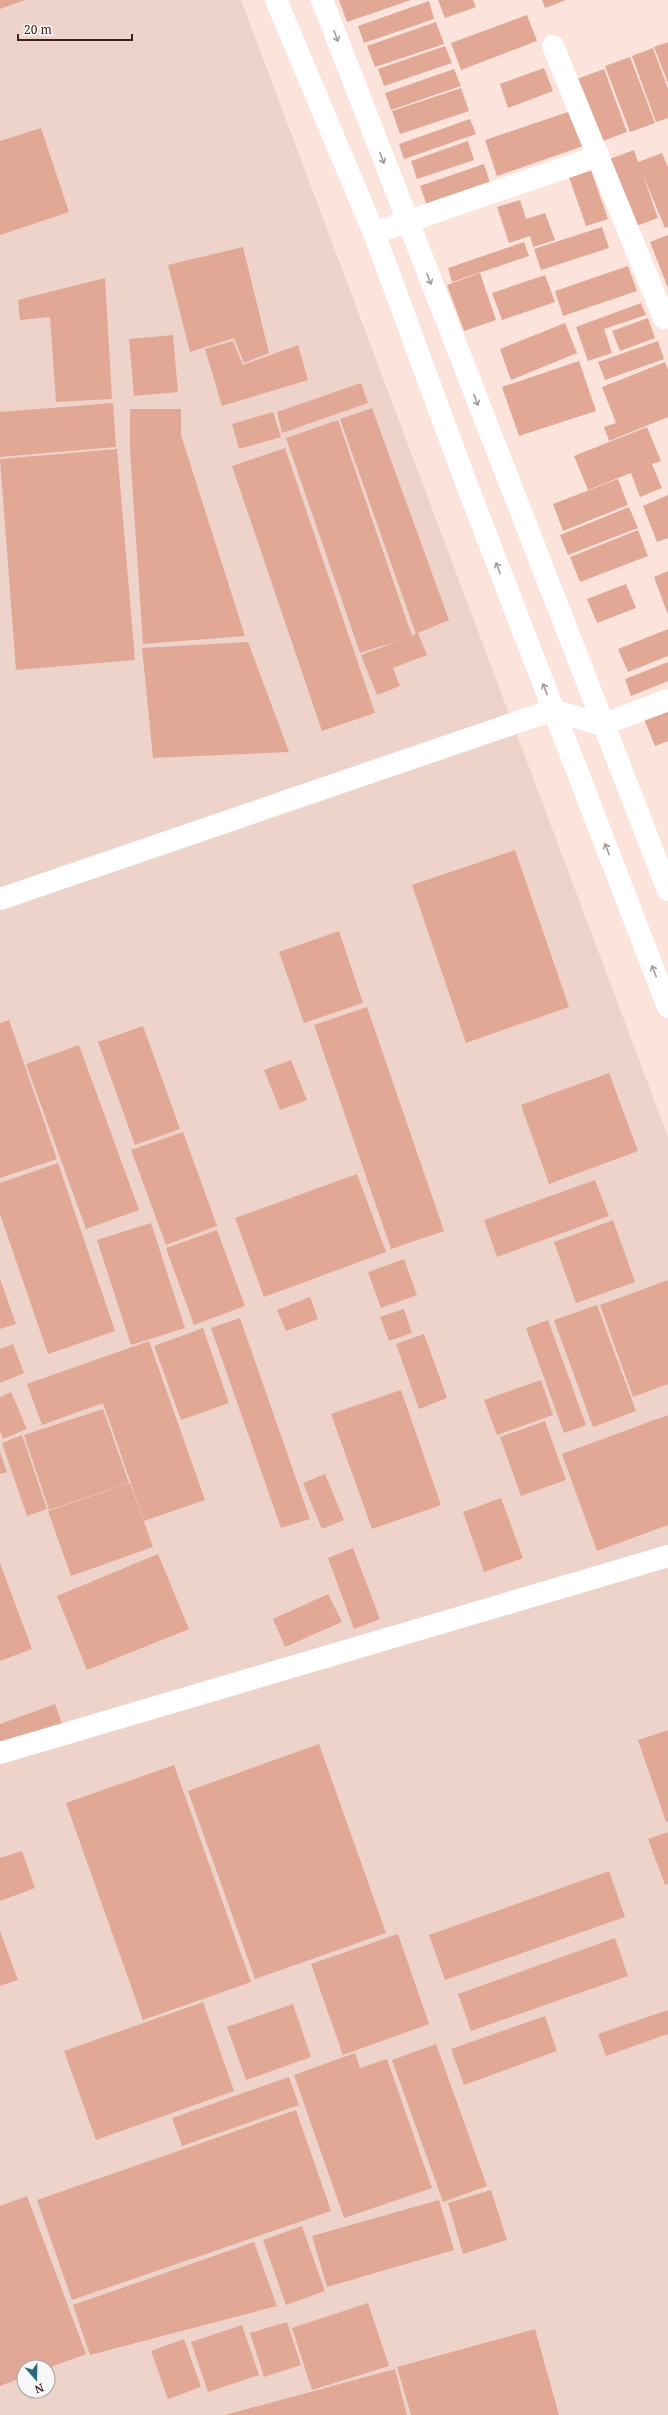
<svg xmlns="http://www.w3.org/2000/svg" width="668" height="2415" font-family="'Noto Serif',serif">
  <rect width="100%" height="100%" fill="#fce3dc"/>
  <path fill="#eed3ca" fill-rule="evenodd" d="M0 0H241L668 1137V2415H0ZM24 2367H48V2391H24Z"/>
  <path fill="#e2a896" d="M0 0H25L0 9Z
    M339 0H411L347 22Z
    M438 0H473L476 7 445 18Z
    M542 0H566L545 8Z
    M429 1 434 19 364 43 358 26Z
    M527 15 537 41 461 70 451 43Z
    M436 22 444 44 375 67 367 46Z
    M668 42V83L654 47Z
    M445 46 452 63 384 86 378 69Z
    M653 48 668 89V118L656 122 632 56Z
    M630 57 655 123 630 132 605 66Z
    M544 68 553 91 508 108 500 84Z
    M454 69 461 86 391 110 385 93Z
    M604 69 627 132 600 142 577 79Z
    M461 88 469 111 400 134 392 111Z
    M571 111 583 146 497 176 485 140Z
    M470 119 476 134 404 159 399 144Z
    M41 128 69 212 0 235V141Z
    M468 141 474 160 417 179 411 161Z
    M634 150 638 162 662 153 668 167V227L665 228 643 175 658 218 633 227 607 160Z
    M484 164 491 186 428 208 420 186Z
    M591 170 608 219 586 226 569 177Z
    M520 200 526 219 545 213 555 240 533 247 530 236 509 243 497 207Z
    M602 227 609 248 541 270 534 249Z
    M668 235V288L650 242Z
    M524 242 529 256 452 282 448 268Z
    M243 247 269 353 244 363 234 338 190 352 168 265Z
    M628 266 637 291 563 316 555 291Z
    M480 273 496 320 464 331 447 285Z
    M545 275 555 302 502 320 492 293Z
    M105 278 112 399 56 402 50 317 20 320 18 300Z
    M641 303 646 315 604 329 612 353 588 361 576 327Z
    M648 318 655 338 620 351 612 331Z
    M565 323 577 353 511 380 500 349Z
    M173 335 178 392 134 396 129 339Z
    M233 341 243 365 298 345 308 380 222 406 205 349Z
    M658 341 664 359 605 380 598 362Z
    M579 361 596 411 519 436 502 387Z
    M665 362 668 370V417L609 441 604 427 616 423 602 387Z
    M361 383 368 403 282 433 277 412Z
    M113 403 116 447 0 457V412Z
    M372 408 449 620 416 634 340 419Z
    M130 409H181V435L245 636 143 644 130 451Z
    M273 412 281 437 239 449 232 424Z
    M338 420 412 636 418 633 427 655 393 668 400 686 377 695 361 655 401 640 360 653 286 438Z
    M647 427 661 461 652 464 662 488 640 497 631 473 588 490 574 456Z
    M285 448 375 713 322 731 232 466Z
    M117 449 135 660 16 670 0 459Z
    M618 479 628 505 563 531 553 504Z
    M668 495V538L657 542 643 506Z
    M629 507 638 528 568 555 560 535Z
    M638 530 648 556 580 582 570 557Z
    M668 571V615L654 577Z
    M626 584 636 608 597 623 587 599Z
    M668 629V656L628 672 618 649Z
    M248 642 289 752 153 758 142 648Z
    M668 662V681L631 696 625 679Z
    M668 710V741L655 746 644 719Z
    M515 850 569 1007 466 1043 412 885Z
    M339 931 363 1003 304 1023 279 952Z
    M367 1007 444 1231 391 1249 314 1025Z
    M9 1020 57 1159 0 1178V1023Z
    M143 1026 180 1129 135 1145 98 1042Z
    M79 1045 139 1210 86 1229 26 1064Z
    M291 1060 307 1100 280 1110 264 1070Z
    M609 1073 638 1151 549 1184 521 1105Z
    M183 1132 217 1226 166 1245 131 1150Z
    M58 1163 115 1331 48 1354 0 1214V1183Z
    M357 1174 386 1252 264 1297 235 1218Z
    M595 1180 609 1216 497 1257 484 1220Z
    M613 1220 635 1282 576 1303 554 1242Z
    M151 1223 185 1328 131 1345 97 1240Z
    M217 1230 245 1306 194 1325 166 1248Z
    M404 1259 417 1295 381 1308 368 1272Z
    M0 1279 16 1324 0 1329Z
    M668 1280V1384L633 1397 600 1305Z
    M310 1297 318 1319 286 1331 277 1310Z
    M597 1305 636 1411 593 1427 554 1320Z
    M404 1309 412 1333 389 1341 380 1317Z
    M240 1318 310 1519 281 1528 211 1328Z
    M548 1320 586 1425 564 1433 526 1328Z
    M203 1328 229 1403 181 1420 154 1346Z
    M424 1334 447 1398 419 1409 396 1344Z
    M149 1341 205 1500 144 1521 103 1403 42 1425 27 1384Z
    M13 1344 24 1373 0 1383V1349Z
    M541 1380 553 1415 497 1435 484 1400Z
    M401 1390 441 1505 372 1529 331 1414Z
    M11 1392 27 1429 3 1439 0 1431V1397Z
    M103 1409 129 1483 49 1510 24 1435Z
    M668 1415V1525L597 1551 562 1454Z
    M545 1421 566 1480 521 1496 500 1437Z
    M22 1435 47 1509 27 1516 2 1443Z
    M0 1452 7 1472 0 1474Z
    M325 1474 344 1520 322 1529 303 1483Z
    M130 1483 153 1547 71 1576 48 1511Z
    M501 1498 523 1558 484 1572 463 1512Z
    M353 1548 380 1619 354 1629 328 1558Z
    M158 1554 189 1629 87 1670 57 1596Z
    M0 1563 32 1649 0 1661Z
    M328 1594 342 1622 285 1647 273 1619Z
    M55 1704 63 1726 0 1749V1724Z
    M668 1730V1821L666 1822 638 1740Z
    M319 1744 386 1933 255 1979 188 1791Z
    M174 1765 251 1982 143 2020 66 1803Z
    M668 1832V1884L665 1885 648 1839Z
    M22 1851 35 1888 0 1901V1858Z
    M609 1871 625 1917 445 1980 429 1935Z
    M0 1931 18 1980 0 1986Z
    M398 1934 429 2024 343 2055 311 1964Z
    M615 1938 628 1976 471 2031 458 1994Z
    M203 2002 234 2091 96 2140 64 2051Z
    M293 2004 311 2057 246 2080 227 2027Z
    M668 2010V2034L606 2056 598 2034Z
    M545 2016 557 2051 464 2085 451 2049Z
    M436 2044 487 2186 443 2202 392 2060Z
    M355 2053 360 2068 387 2059 432 2188 344 2218 294 2075Z
    M289 2077 299 2105 182 2146 172 2118Z
    M296 2110 331 2211 72 2300 37 2200Z
    M491 2190 507 2240 463 2254 448 2203Z
    M27 2196 86 2354 48 2368 24 2367V2377L0 2386V2206Z
    M439 2200 454 2250 327 2287 312 2236Z
    M302 2226 325 2291 286 2305 263 2240Z
    M254 2242 277 2306 90 2355 73 2305Z
    M368 2303 389 2366 312 2390 292 2328Z
    M287 2322 301 2365 264 2377 250 2333Z
    M242 2325 259 2375 208 2392 191 2342Z
    M535 2329 559 2415H411L397 2367Z
    M184 2339 201 2387 168 2399 151 2351Z
    M395 2369 407 2415H225Z"/>
  <g fill="none" stroke-linecap="round" stroke-linejoin="round">
    <path stroke="#fff" stroke-width="22" d="M276 0 374 233 465 480 668 1007
      M322 0 668 890
      M553 46 664 318 668 316
      M374 233 599 156
      M0 899 553 710 602 725 668 700
      M0 1753 668 1556"/>
  </g>
  <defs><path id="oneway-shaft" d="M-6 0H5M1.5-3L5.5 0L1.5 3" fill="none" stroke-width="1.6" stroke-linecap="round" stroke-linejoin="round"/></defs>
  <g stroke="#a69c99">
    <use href="#oneway-shaft" transform="translate(336 36) rotate(69)"/>
    <use href="#oneway-shaft" transform="translate(382 158) rotate(69)"/>
    <use href="#oneway-shaft" transform="translate(429 279) rotate(69)"/>
    <use href="#oneway-shaft" transform="translate(476 400) rotate(69)"/>
    <use href="#oneway-shaft" transform="translate(498 568) rotate(-111)"/>
    <use href="#oneway-shaft" transform="translate(545 689) rotate(-111)"/>
    <use href="#oneway-shaft" transform="translate(607 849) rotate(-111)"/>
    <use href="#oneway-shaft" transform="translate(654 971) rotate(-111)"/>
  </g>
  <g transform="translate(36 2379) rotate(160)"><circle r="19" fill="#f7f7f7" stroke="#aba29f"/>
  <path d="M0-3L7 15L0 10L-7 15Z" fill="#286b7d"/>
  <text y="-6" font-size="11" font-weight="bold" text-anchor="middle" fill="#39231c">N</text>
  </g>
  <path d="M18 34v6h114v-6" fill="none" stroke="#39231c" stroke-width="2"/>
  <text x="24" y="34" font-size="12" fill="#39231c" stroke="#f7f7f7" stroke-width="3" paint-order="stroke">20 m</text>
</svg>
